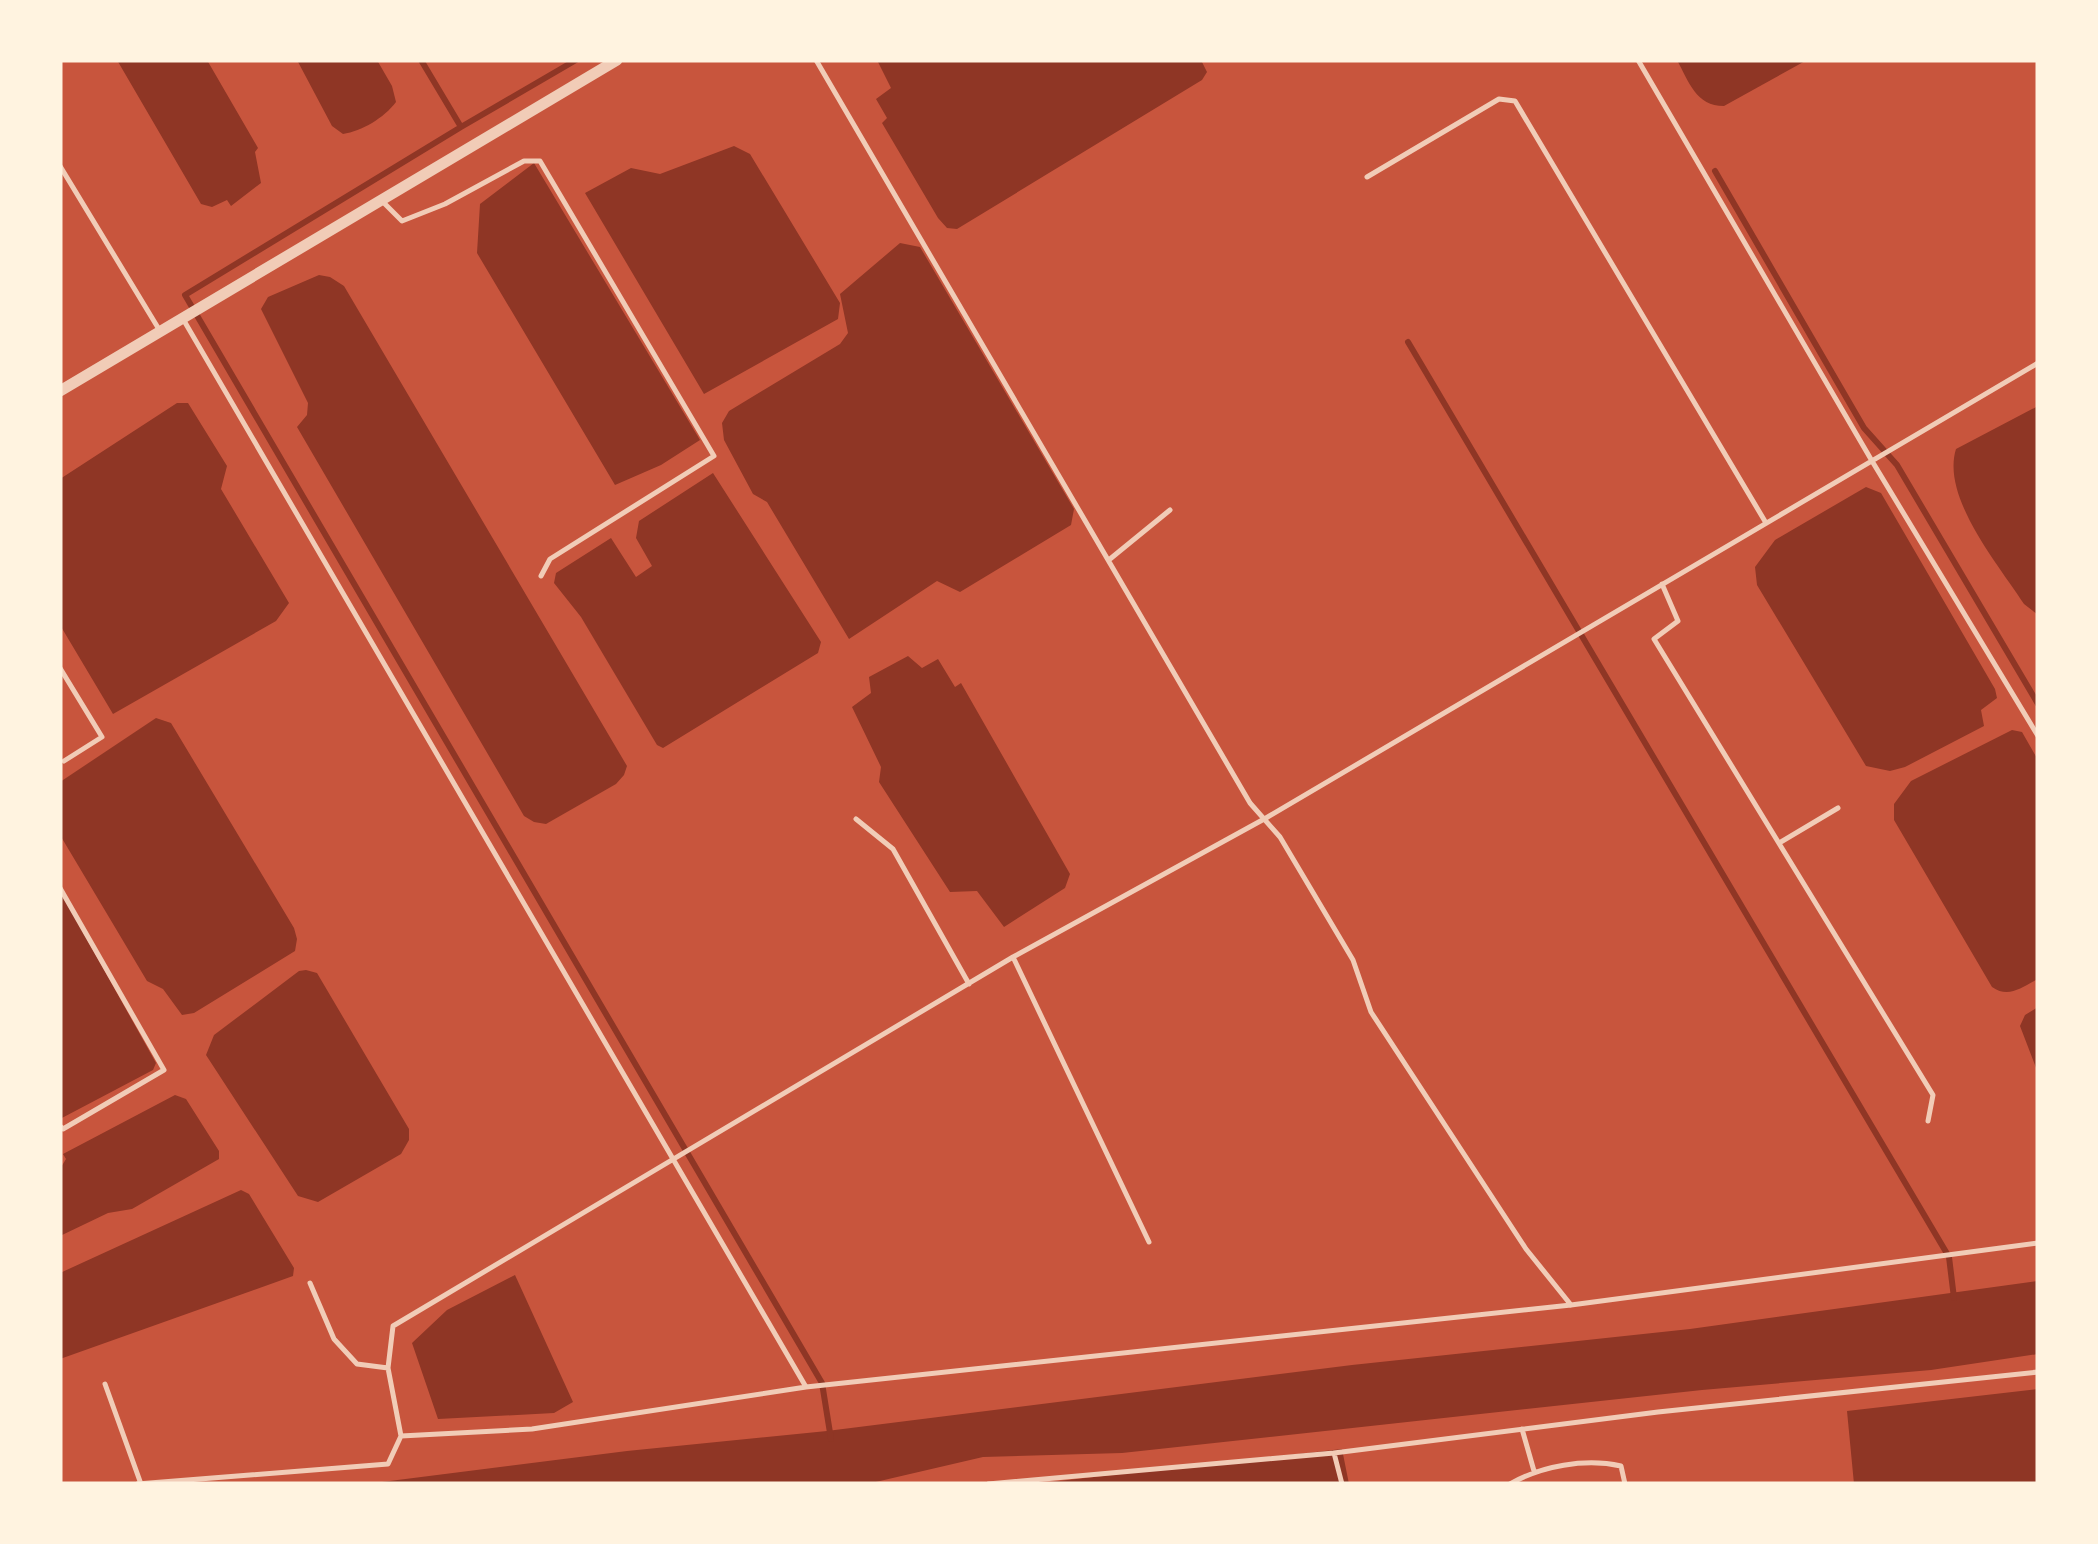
<svg xmlns="http://www.w3.org/2000/svg" width="2098" height="1544" font-family="Raleway,sans-serif">
  <rect width="100%" height="100%" fill="#c8553d"/>
  <path fill="#8f3625" d="M117 60H207L258 148 255 152 261 183 231 206 227 200 212 207 201 204Z
    M297 60H377L392 86 396 102C384 118 362 131 343 134L332 126Z
    M877 60H1201L1207 72 1202 80 957 229 947 228 938 218 882 123 887 118 876 99 891 88Z
    M1677 60H1807L1724 106C1696 106 1689 82 1677 60Z
    M734 146 750 154 840 303 838 319 704 394 585 193 631 168 660 174Z
    M534 163 700 440 661 465 615 485 477 253 480 204Z
    M900 243 920 247 1074 509 1071 525 960 592 937 581 849 639 767 502 753 494 724 440 722 423 729 411 840 344 848 333 840 294Z
    M319 275 330 277 344 286 627 766 624 775 616 784 546 824 534 822 524 816 297 427 307 415 308 403 261 309 268 297Z
    M177 403H188L227 466 221 489 289 603 276 621 113 714 60 625V479Z
    M2038 406V615L2024 604C1998 564 1941 497 1956 449Z
    M713 473 821 642 818 653 663 748 657 745 581 617 554 583 556 573 611 538 636 577 652 566 636 538 639 521Z
    M1866 487 1881 493 1995 689 1997 698 1981 710 1984 726 1905 767 1890 771 1866 766 1757 585 1755 567 1775 540Z
    M908 656 922 668 938 659 955 687 961 683 1070 874 1065 888 1004 927 977 891 950 892 879 782 881 767 852 707 871 693 869 677Z
    M156 718 171 723 294 928 297 939 295 951 194 1013 182 1015 163 989 147 981 60 835V782Z
    M2012 730 2022 732 2038 760V979C2022 987 2009 999 1992 987L1894 820V804L1911 781Z
    M60 891 156 1063 153 1070 60 1119Z
    M306 970 317 973 409 1129V1140L401 1154 318 1202 298 1196 206 1055 214 1035 299 971Z
    M2038 1007V1073L2020 1026 2025 1015Z
    M175 1095 186 1099 219 1151V1159L132 1209 108 1213 60 1236V1169L66 1159 63 1154Z
    M241 1190 249 1194 294 1268 293 1276 60 1359V1273Z
    M515 1275 573 1402 554 1413 438 1419 412 1343 447 1310Z
    M2038 1281V1354L1931 1370 1702 1390 1122 1453 983 1457 867 1484H366L627 1451 827 1431 1352 1365 1690 1329Z
    M2038 1389V1484H1854L1847 1411Z
    M1342 1449 1349 1484H1032Z"/>
  <g fill="none" stroke-linecap="round" stroke-linejoin="round">
    <path stroke="#8f3625" stroke-width="6" d="M421 60 461 127 185 295 822 1383 831 1439
      M461 127 576 60
      M1715 171 1864 428 1897 465 2038 704
      M1408 342 1949 1257 1954 1298"/>
    <path stroke="#f1ccb7" stroke-width="5" d="M816 60 1250 803 1280 837 1353 960 1371 1012 1526 1249 1571 1305
      M1638 60 1872 461 2038 736
      M60 166 160 331
      M1367 177 1499 99 1515 101 1766 523
      M382 201 402 221 445 204 524 161H540L714 456 550 559 541 576
      M183 319 806 1387
      M1110 559 1170 510
      M1662 584 1678 621 1654 639 1933 1095 1928 1121
      M60 668 102 737 64 761
      M856 819 893 849 969 984
      M1779 843 1838 808
      M60 888 164 1070 63 1129 60 1126
      M1013 957 1149 1242
      M310 1283 334 1339 357 1364 388 1368
      M105 1384 141 1484
      M1522 1429 1534 1471
      M401 1436 388 1368 393 1326 1013 957 1266 818 2038 363
      M1334 1453 1342 1484
      M137 1484 388 1464 401 1436 532 1429 806 1387 1571 1305 2038 1243
      M988 1484 1334 1453 1658 1412 2038 1372
      M1510 1484C1541 1466 1585 1458 1621 1466L1625 1484"/>
    <path stroke="#f1ccb7" stroke-width="11" d="M60 391 617 60"/>
  </g>
  <rect width="2098" height="1544" fill="none" stroke="#fff3e0" stroke-width="125"/>
</svg>
